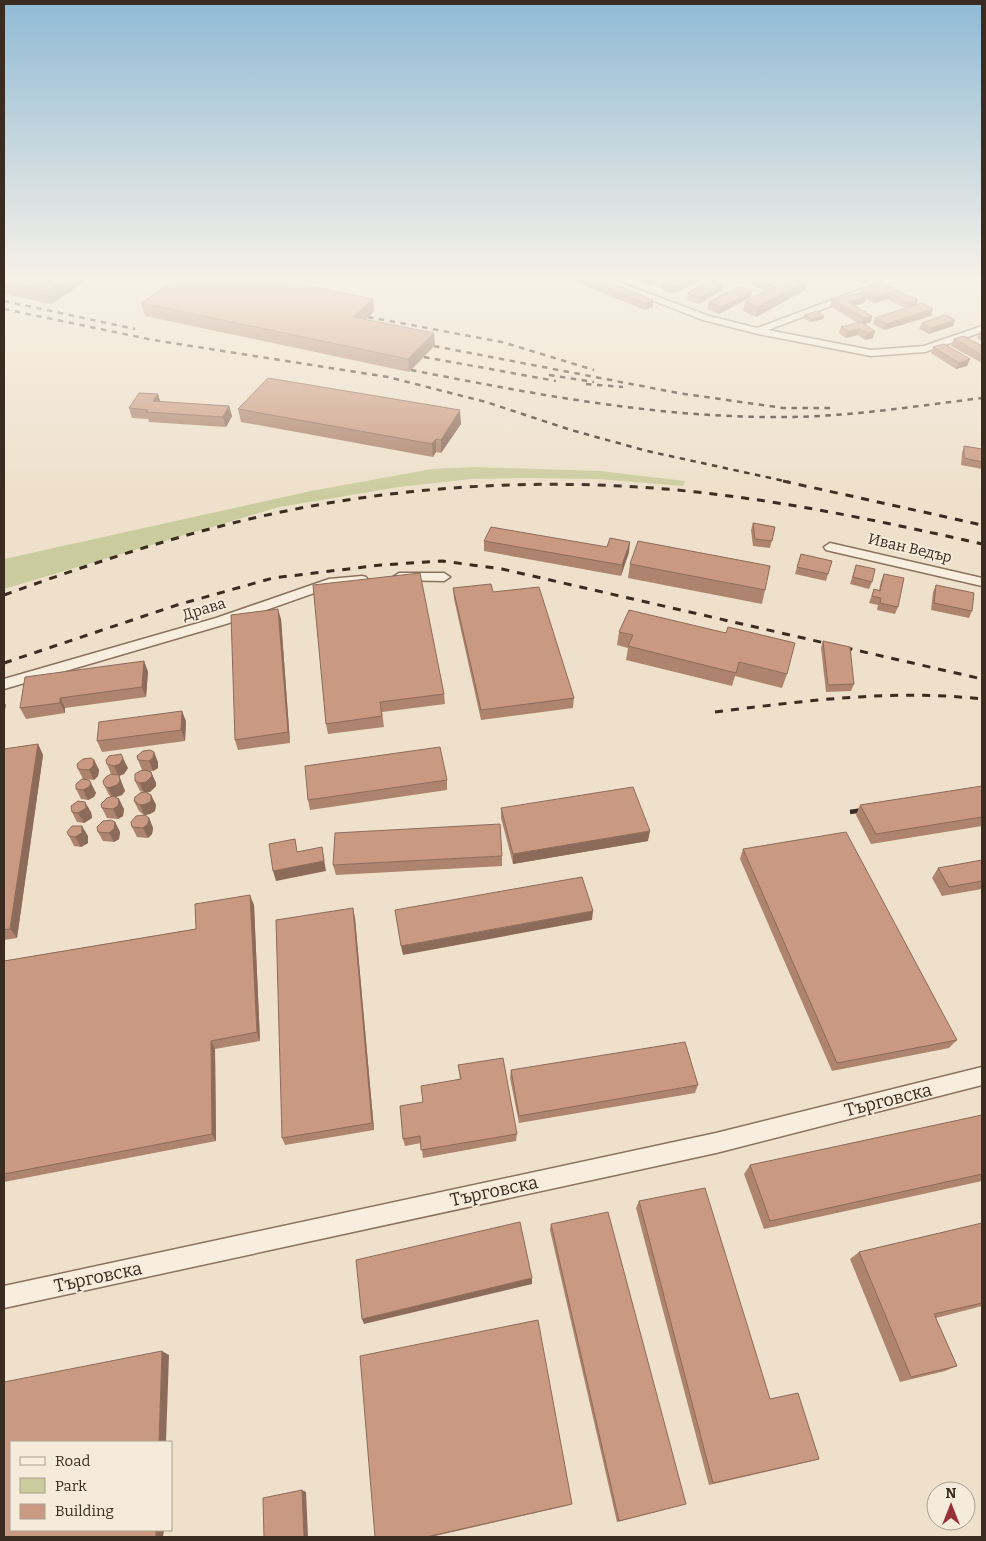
<svg xmlns="http://www.w3.org/2000/svg" width="986" height="1541" font-family="Bitter,serif">
  <rect width="100%" height="100%" fill="#eee0ca"/>
  <path fill="#cbcc9e" d="M474 467 600 471 685 481 683 486 598 479 526 478 471 479 399 487 279 507 4 589V559L311 491 432 469Z"/>
  <g fill="none" stroke-linecap="round" stroke-linejoin="round">
    <defs>
      <path id="minor" d="M600 280H613L709 316 757 328 886 280H899L768 330 871 350 924 346 982 326V332L925 352 871 356 758 334 703 320Z
        M830 543 982 578V586L826 550 824 547Z
        M399 573H444L450 577 444 581 395 580 393 577Z
        M362 576 366 577 368 580 366 583 334 586 226 624 4 689V679L216 618 329 579Z
        M982 1067V1085L716 1153 4 1308V1286L716 1133Z"/>
    </defs>
    <use href="#minor" stroke="#8a725f" stroke-width="3"/>
    <use href="#minor" fill="#f8eedd" fill-rule="evenodd"/>
    <path stroke="#3b2c21" stroke-width="2.5" stroke-dasharray="5.5 5.5" stroke-linecap="butt" d="M4 301 135 329
      M4 309 153 340 388 377 486 402 571 430 647 451 789 482
      M368 317 502 342 594 370
      M434 346 678 393 783 408H833
      M424 357 556 381
      M411 370C534 394 657 418 782 417 849 417 916 406 982 398
      M549 375 594 382
      M586 384 623 387"/>
    <path stroke="#3b2c21" stroke-width="3" stroke-dasharray="8 8" stroke-linecap="butt" d="M783 481 982 525
      M4 595C87 565 171 537 258 517 377 490 499 480 621 486 743 492 863 517 982 544
      M4 663 177 605 273 578 381 565 442 561 502 569 982 679
      M715 712C804 701 892 689 982 699"/>
    <path stroke="#3b2c21" stroke-width="4.5" stroke-dasharray="10 10" stroke-linecap="butt" d="M850 812 871 809"/>
  </g>
  <path fill="#ae846f" d="M4 280H87L51 304 4 294Z
    M578 280H604L653 300V307L645 310 578 283Z
    M639 280H660L649 286 639 281Z
    M752 280H781L764 290 751 285Z
    M808 280 805 290 756 317 743 311 745 302Z
    M853 280H871L864 284Z
    M698 282 672 294 661 289 662 283Z
    M881 283 916 305 931 316 884 330 873 324 875 318 905 308 887 299 874 303 865 299 864 303 855 306 872 316 871 322 865 324 873 338 865 340 858 335 846 338 839 333 841 327 858 323 830 306 832 300 860 293 861 289Z
    M723 284 722 290 699 304 687 300 688 293Z
    M751 297 719 314 707 309 709 302Z
    M373 299 374 311 366 320 435 345 409 372 145 316 141 303Z
    M804 315 824 316 823 319 810 322 803 318Z
    M955 320 953 326 929 334 919 329 922 323Z
    M982 331V341L977 338 980 332Z
    M954 339 982 346V363L951 346Z
    M933 347 970 359 967 366 956 369 931 353Z
    M158 394 160 402 229 406 232 416 226 427 149 422 148 419 132 418 129 408Z
    M238 409 461 424 441 453 436 452 433 457 241 422Z
    M964 446 982 449V469L961 465 962 453Z
    M753 523 775 527 770 548 753 546 751 530Z
    M484 541 629 552 621 576 484 551Z
    M801 554 832 561 826 581 795 574Z
    M630 564 765 590 762 604 628 578Z
    M856 565 872 582 869 589 850 584Z
    M884 574 898 607 895 614 877 610 878 605 869 603 874 589 879 590 881 581Z
    M313 585 444 694 445 704 382 712 384 727 328 734 326 724Z
    M936 585 972 611 969 618 931 610 933 592Z
    M453 588 493 592 574 698 573 708 481 720 454 599Z
    M281 619 290 743 238 750 235 740Z
    M619 632 787 674 782 688 735 676 732 686 626 660 628 648 617 645Z
    M823 641 854 684 851 691 826 692 821 648Z
    M144 661 148 672 146 697 65 708V713L26 719 20 708Z
    M186 721 185 741 102 752 97 741Z
    M38 744 43 755 17 938 4 940V749Z
    M94 760 99 770 98 776 94 780 83 779 78 769Z
    M138 760 158 762V768L153 771H148L151 772 156 783V786L150 792H147L151 795 156 805 155 811 150 814 145 815 149 818 153 828 152 834 148 838 137 837 132 827 144 815 139 811 134 801 143 792 140 791 135 781 142 770Z
    M107 764 128 768 124 774 119 776 125 791 122 795 115 797 124 809 123 816 118 819 107 818 102 808 111 797 109 795 104 785 111 774Z
    M82 779 89 780 96 793 94 797 88 800 81 799 76 789V784Z
    M447 780V790L310 810 308 800Z
    M982 786V826L871 844 856 815 860 805Z
    M501 808 648 841 513 864 501 818Z
    M72 812H91L92 818 84 823 77 822Z
    M115 822 120 832 119 839 114 842 103 841 98 832Z
    M69 836H88V843L81 847 74 846Z
    M743 849 957 1040 949 1048 832 1071 740 859Z
    M502 856V866L336 875 333 865Z
    M982 860V889L942 896 932 878 938 868Z
    M254 905 260 1041 215 1049 216 1141 4 1182V961L196 929Z
    M355 918 374 1130 285 1145 282 1138Z
    M458 1065 517 1134 516 1141 423 1158 421 1143 405 1146 403 1139 423 1102 460 1079Z
    M511 1070 698 1085 695 1093 519 1123 510 1078Z
    M982 1115V1181L764 1229 744 1174 750 1165Z
    M639 1201 770 1399 819 1459 812 1461 709 1485 636 1208Z
    M982 1223V1306L936 1318 957 1366 945 1371 900 1382 850 1259 859 1252Z
    M551 1224 686 1504 617 1522 550 1230Z
    M572 1504 570 1505 431 1537H375Z"/>
  <path fill="#8d6b5a" d="M64 280H87L51 304 47 291Z
    M650 280H660L649 286Z
    M689 280H698V282L672 294 673 288Z
    M771 280H781L764 290 766 283Z
    M808 280 805 290 756 317 758 307Z
    M865 280H871L864 284Z
    M723 284 722 290 699 304 700 298Z
    M752 291 751 297 719 314 721 307Z
    M888 292 887 299 874 303 876 297Z
    M866 297 864 303 846 308 848 302Z
    M373 299 374 311 355 330 353 317Z
    M653 300V307L645 310 646 304Z
    M918 300 916 307 908 310 910 303Z
    M933 309 931 316 884 330 886 324Z
    M824 316 823 319 810 322 811 319Z
    M872 316 871 322 862 325 864 318Z
    M955 320 953 326 929 334 931 328Z
    M860 329 858 335 846 338 848 331Z
    M875 331 873 338 865 340 867 333Z
    M434 333 435 345 409 372 408 359Z
    M970 359 967 366 956 369 959 363Z
    M158 394 161 404 153 401Z
    M229 406 232 416 226 427 223 417Z
    M460 410 461 424 441 453V440Z
    M436 439V452L433 457 432 444Z
    M630 542 629 552 621 576 622 565Z
    M278 609 281 619 290 743 288 732Z
    M144 661 148 672 146 697 142 687Z
    M60 698 65 708V713L60 703Z
    M4 702 6 705 4 714Z
    M182 711 186 721 185 741 181 730Z
    M38 744 43 755 17 938 10 929Z
    M154 752 158 762V768L153 771 149 761Z
    M123 758 128 768 124 774 119 776 125 791 122 795 113 798 108 788 119 776 114 766Z
    M94 760 99 770 98 776 94 780 89 770Z
    M151 772 156 783V786L150 792 144 793 140 783Z
    M91 783 96 793 94 797 88 800 83 790Z
    M151 795 156 805 155 811 150 814 144 815 140 805Z
    M119 799 124 809 123 816 118 819 113 809Z
    M85 802 91 812 92 818 84 823 78 813Z
    M149 818 153 828 152 834 148 838 143 828Z
    M115 822 120 832 119 839 114 842 109 833Z
    M82 826 88 836V843L81 847 75 837Z
    M650 831 648 841 513 864V854Z
    M322 847 326 871 276 881 273 871Z
    M250 895 254 905 260 1041 257 1032Z
    M353 908 355 918 374 1130 372 1123Z
    M593 911 592 920 403 955 401 946Z
    M211 1041 215 1049 216 1141 212 1134Z
    M532 1278V1284L364 1324 362 1319Z
    M162 1351 169 1355 166 1442H159Z
    M302 1490 306 1492 308 1537H304Z
    M156 1530H164L163 1537H156Z"/>
  <path fill="#ca9981" stroke="#8d6b5a" d="M4 280H64L47 291 4 282Z
    M174 280H280L373 299 353 317 434 333 408 359 141 303Z
    M588 280H604L653 300 646 304Z
    M668 280H689L673 288 662 283Z
    M710 280H713L723 284 700 298 688 293Z
    M758 280H771L766 283Z
    M786 280H808L758 307 745 302Z
    M881 283 918 300 910 303 888 292 876 297 861 289Z
    M740 286 752 291 721 307 709 302Z
    M858 293 866 297 848 302 872 316 864 318 832 300Z
    M922 303 933 309 886 324 875 318Z
    M817 311 824 316 811 319 804 315Z
    M945 315 955 320 931 328 922 323Z
    M861 322 875 331 867 333 860 329 848 331 841 327Z
    M964 336 982 346V355L954 339Z
    M944 344 970 359 959 363 933 347Z
    M268 378 460 410 441 440 436 439 432 444 238 409Z
    M139 393 158 394 153 401 229 406 223 417 146 412 148 410 129 408Z
    M964 446 982 449V462L964 458Z
    M753 523 775 527 772 541 755 539Z
    M491 527 607 547 610 538 630 542 622 565 484 541Z
    M638 541 770 566 765 590 630 564Z
    M801 554 832 561 828 574 797 567Z
    M856 565 875 569 872 582 853 577Z
    M420 573 444 694 380 702 382 716 326 724 313 585Z
    M884 574 904 578 898 607 880 603 881 598 872 596 874 589 880 591Z
    M491 584 493 592 539 587 574 698 481 710 453 588Z
    M936 585 974 593 972 611 934 603Z
    M278 609 288 732 235 740 231 615Z
    M629 610 726 633 728 627 795 643 787 674 739 662 736 673 628 646 633 635 619 632Z
    M823 641 850 647 854 684 828 685Z
    M144 661 142 687 60 698V703L20 708 25 677Z
    M182 711 181 730 97 741 99 722Z
    M38 744 10 929 4 930V749Z
    M440 747 447 780 308 800 305 766Z
    M150 750 154 752 153 758 149 761 138 760 137 756 143 751Z
    M121 754 123 758 120 764 114 766 107 764 106 760 109 756Z
    M91 758 94 760 93 766 89 770 78 769 77 764 83 759Z
    M145 770 151 772 152 776 146 782 140 783 135 781V774L140 771Z
    M111 774 119 775 120 781 117 785 108 788 104 785 103 781 106 777Z
    M82 779 89 780 91 783 89 787 83 790 76 789V784Z
    M982 786V817L876 834 860 805Z
    M633 787 650 831 513 854 501 808Z
    M145 792 151 795V801L146 804 140 805 134 801 135 797 140 793Z
    M113 796 119 799 118 806 113 809 102 808 101 804 107 798Z
    M78 801 85 802 86 808 78 813 72 812 71 806Z
    M145 815 149 818 148 824 143 828 132 827 131 822 136 816Z
    M111 820 115 822 114 829 109 833 98 832 97 827 103 821Z
    M500 824 502 856 333 865 335 833Z
    M72 826H82V833L75 837 69 836 67 832Z
    M846 832 957 1040 837 1063 743 849Z
    M295 839 297 852 322 847 324 861 273 871 269 844Z
    M982 860V881L949 887 938 868Z
    M582 877 593 911 401 946 395 910Z
    M250 895 257 1032 211 1041 212 1134 4 1174V961L196 929 195 904Z
    M353 908 372 1123 282 1138 276 920Z
    M685 1042 698 1085 519 1116 511 1070Z
    M503 1058 517 1134 421 1150 420 1136 403 1139 400 1106 423 1102 421 1086 461 1079 458 1065Z
    M982 1115V1174L770 1221 750 1165Z
    M705 1188 770 1399 798 1393 819 1459 713 1483 639 1201Z
    M608 1212 686 1504 619 1521 551 1224Z
    M520 1222 532 1278 362 1319 356 1260Z
    M982 1223V1303L934 1314 957 1366 911 1377 859 1252Z
    M538 1320 572 1504 426 1537H375L360 1356Z
    M162 1351 159 1442H11V1530H156V1537H4V1382Z
    M302 1490 304 1537H264L263 1498Z"/>
  <linearGradient id="sky" x2="0" y2="1"><stop stop-color="#8fbad5"/><stop offset="0.56" stop-color="#f7f1e7"/><stop offset="1" stop-color="#f7f1e7" stop-opacity="0"/></linearGradient>
  <rect width="986" height="496" fill="url(#sky)"/>
  <g text-anchor="middle" stroke-width="4" stroke-linejoin="round" paint-order="stroke">
    <g font-size="15" fill="#3b2c21" stroke="#f5ebda">
      <text transform="translate(910 548) rotate(13)" y="5">Иван Ведър</text>
      <text transform="translate(204 609) rotate(-17)" y="5">Драва</text>
    </g>
    <g font-size="18" fill="#3b2c21" stroke="#f5ebda">
      <text transform="translate(888 1100) rotate(-14)" y="6">Търговска</text>
      <text transform="translate(494 1191) rotate(-12)" y="6">Търговска</text>
      <text transform="translate(98 1277) rotate(-12)" y="6">Търговска</text>
    </g>
  </g>
  <rect width="986" height="1541" fill="none" stroke="#3b2c21" stroke-width="10"/>
  <rect x="10" y="1441" width="162" height="90" fill="#f5ebda" stroke="#ab9f90"/>
  <rect x="20" y="1457" width="25" height="8" fill="#f8eedd" stroke="#ab9f90"/>
  <text x="55" y="1466" font-size="15" fill="#3b2c21">Road</text>
  <rect x="20" y="1478" width="25" height="15" fill="#cbcc9e" stroke="#ab9f90"/>
  <text x="55" y="1491" font-size="15" fill="#3b2c21">Park</text>
  <rect x="20" y="1504" width="25" height="15" fill="#ca9981" stroke="#ab9f90"/>
  <text x="55" y="1516" font-size="15" fill="#3b2c21">Building</text>
  <g transform="translate(951 1506)"><circle r="24" fill="#f5ebda" stroke="#ab9f90"/>
  <path d="M0-4L9 19L0 12L-9 19Z" fill="#98303a"/>
  <text y="-8" font-size="14" font-weight="bold" text-anchor="middle" fill="#3b2c21">N</text>
  </g>
</svg>
